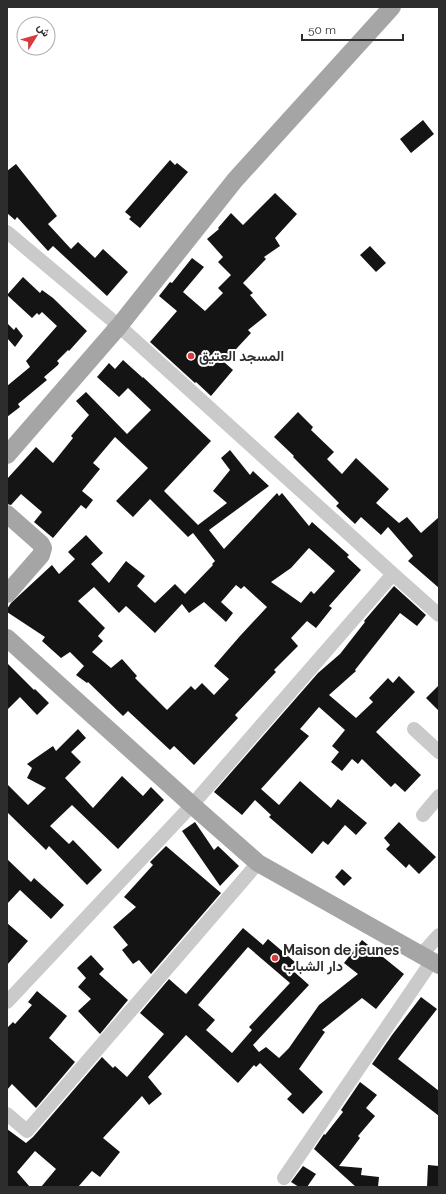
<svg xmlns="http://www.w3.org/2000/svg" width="446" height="1194" font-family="Raleway,Vazirmatn,sans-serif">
  <rect width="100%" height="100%" fill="#fff"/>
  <path fill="#141414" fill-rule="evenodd" d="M423 120 434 134 411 153 400 139Z
    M170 160 175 165 177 163 188 172 140 228 129 219 131 217 125 212Z
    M16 164 57 216 48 224 71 249 78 242 95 258 103 249 128 272 107 296 53 246 48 251 17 217 15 220 7 213V171Z
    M275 193 297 214 275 238 280 246 264 257 266 259 243 283 253 293 250 295 267 315 248 330 251 333 224 362 233 370 211 396 196 382 195 383 150 342 177 311 159 296 170 282 172 283 192 258 204 267 183 292 205 311 223 293 218 288 231 275 218 262 223 257 207 239 219 229 218 228 231 213 243 225Z
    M370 246 386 263 376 272 360 255Z
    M23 277 40 293 42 290 53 298 87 331 69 351 68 350 57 361 59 363 58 365 44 377 47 380 18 404 20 407 7 417V386L30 367 26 361 57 326 42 312 39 315 37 313 32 318 7 295Z
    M7 323 14 330 16 327 23 336 15 347 7 338Z
    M123 360 143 378V377L211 441 164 491 198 525 227 503 213 491 230 470 221 458 230 450 250 475 253 471 269 486 209 530 224 549 277 493 279 496 282 493 309 526 312 522 349 555 347 557 361 570 329 606 332 608 316 628 307 621 291 638 298 646 274 670 276 672 235 715 238 718 194 765 174 746 170 750 128 711 123 716 88 682 87 683 76 675 84 666 70 652 61 658 42 641 45 637 7 612V609L11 603 52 565 59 574 75 559 68 552 86 535 103 553 91 564 109 583 126 561 145 576 137 586 155 603 175 584 185 594 213 565 212 564 215 561 193 533 188 537 150 499 133 517 116 501 148 468 115 437 93 463 100 469 82 491 93 500 86 509 81 505 53 538 34 522 42 512 21 494 11 505 7 504V479L36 447 53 463 73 438 71 436 89 415 76 401 86 392 127 434 151 410 128 388 119 397 97 377 109 363 115 369ZM309 548 335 571 314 594 311 591 301 603 271 582 291 568ZM236 585 241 589 244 586 267 607 240 636 214 666 229 679 214 695 202 683 195 690 191 686 167 710 135 678 137 676 122 659 111 668 92 652 103 641 98 636 105 628 78 601 94 587 119 613 126 606 155 633 182 604 189 613 204 602 226 622 233 613 221 602Z
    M298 412 313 427 311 430 334 452 327 459 342 474 356 458 389 489 376 503 399 523 407 517 421 533 439 517V588L408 561 413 556 388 527 381 535 361 517 355 524 336 506 339 503 293 457 294 456 274 437Z
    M394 586 426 615 417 626 400 613 355 670 356 671 329 695 356 718 373 702 369 698 388 678 393 683 399 676 415 692 376 732 421 775 405 792 395 783 391 787 362 759 358 764 352 759 342 771 331 762 339 752 332 746 345 730 319 707 300 729 309 736 261 789 279 805 300 781 331 808 338 799 367 823 356 835 345 825 328 845 323 841 312 854 269 817 271 815 255 800 242 815 214 792 318 673 340 654 365 622 364 621Z
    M7 663 34 690 35 689 49 703 37 715 20 697 7 710Z
    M439 685V711L426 698Z
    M78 729 86 738 71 752 81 762 65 778 93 808 122 776 143 796 151 787 164 800 118 849 72 805 50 826 69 844 73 840 102 870 87 885 49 846 46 850 7 812V784L28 805 46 788 27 778 32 768 27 764 53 746 56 751Z
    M195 822 214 850 218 846 239 866 220 886 182 831Z
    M399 822 436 857 419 874 409 864 406 868 386 849 390 845 384 838Z
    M166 846 221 893 151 974 139 960 133 964 122 950 128 945 113 927 136 907 124 897 153 865 150 862Z
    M7 859 31 882 34 878 64 905 51 919 20 890 7 904Z
    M342 869 352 878 344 886 335 877Z
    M7 923 28 941 7 965Z
    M243 928 263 945 268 939 295 962 290 968 309 985 253 1045 259 1052 266 1047 279 1058 289 1048 319 1005 358 974 344 963 362 940 404 974 376 1009 362 998 322 1030 325 1032 299 1069 323 1092 303 1114 287 1099 292 1094 260 1063 256 1067 254 1065 238 1083 186 1035 148 1077 162 1094 149 1105 142 1096 103 1138 120 1152 100 1177 92 1171 78 1187H41L56 1169 35 1151 17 1172 30 1187H7V1129L26 1143 33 1137 102 1057 113 1068 115 1066 127 1077 164 1034 140 1013 169 979 186 994ZM248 947 290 983 249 1027 252 1030 232 1053 206 1030 215 1020 198 1005Z
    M91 955 104 969 99 974 128 1000 100 1034 78 1011 91 999 78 987 86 978 77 968Z
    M37 991 67 1016 49 1038 75 1062 36 1108 12 1084 7 1090V1028L13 1022 15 1024 32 1005 28 1002Z
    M421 997 437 1009 398 1059 439 1091V1116L372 1064 392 1035Z
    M360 1082 377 1095 366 1108 375 1116 358 1136 360 1138 339 1166 362 1168 361 1175 379 1177 378 1187H356L314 1149 324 1134 325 1135 343 1112 341 1110Z
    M428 1165 439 1166V1187H427Z
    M303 1166 316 1174 307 1187H299L291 1182Z"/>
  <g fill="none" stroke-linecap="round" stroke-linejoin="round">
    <path stroke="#cacaca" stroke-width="14" d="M7 232 119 326 393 574 192 805 7 1002
      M393 574 439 615
      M414 729 439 752
      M423 815 439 796
      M421 955 439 935
      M7 1114 27 1131 258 863
      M284 1178 432 961"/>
    <path stroke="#a5a5a5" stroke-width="18" d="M7 455 119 326 235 180 392 7
      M7 514 41 544 43 548 41 555 7 594
      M7 638 192 805 258 863 439 965"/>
  </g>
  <g fill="#d83b3d" stroke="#fff" stroke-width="1.5">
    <circle cx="191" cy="356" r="4"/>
    <circle cx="275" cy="958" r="4"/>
  </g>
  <g text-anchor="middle" stroke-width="4" stroke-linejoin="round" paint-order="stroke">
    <g font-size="14" font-weight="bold" fill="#2d2d2d" stroke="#fff" text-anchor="start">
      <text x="199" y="361">المسجد العتيق</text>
      <text x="283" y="955">Maison de jeunes<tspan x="283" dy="16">دار الشباب</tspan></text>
    </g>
  </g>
  <rect width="446" height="1194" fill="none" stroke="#2d2d2d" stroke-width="16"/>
  <g transform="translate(36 36) rotate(53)"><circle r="19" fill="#ffffff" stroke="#ababab"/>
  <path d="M0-3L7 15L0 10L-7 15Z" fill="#d83b3d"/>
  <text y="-6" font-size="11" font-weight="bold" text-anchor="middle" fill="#2d2d2d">ش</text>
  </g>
  <path d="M302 34v6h101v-6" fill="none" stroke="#2d2d2d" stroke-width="2"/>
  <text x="308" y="34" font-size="12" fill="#2d2d2d" stroke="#ffffff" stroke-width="3" paint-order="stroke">50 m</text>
</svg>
